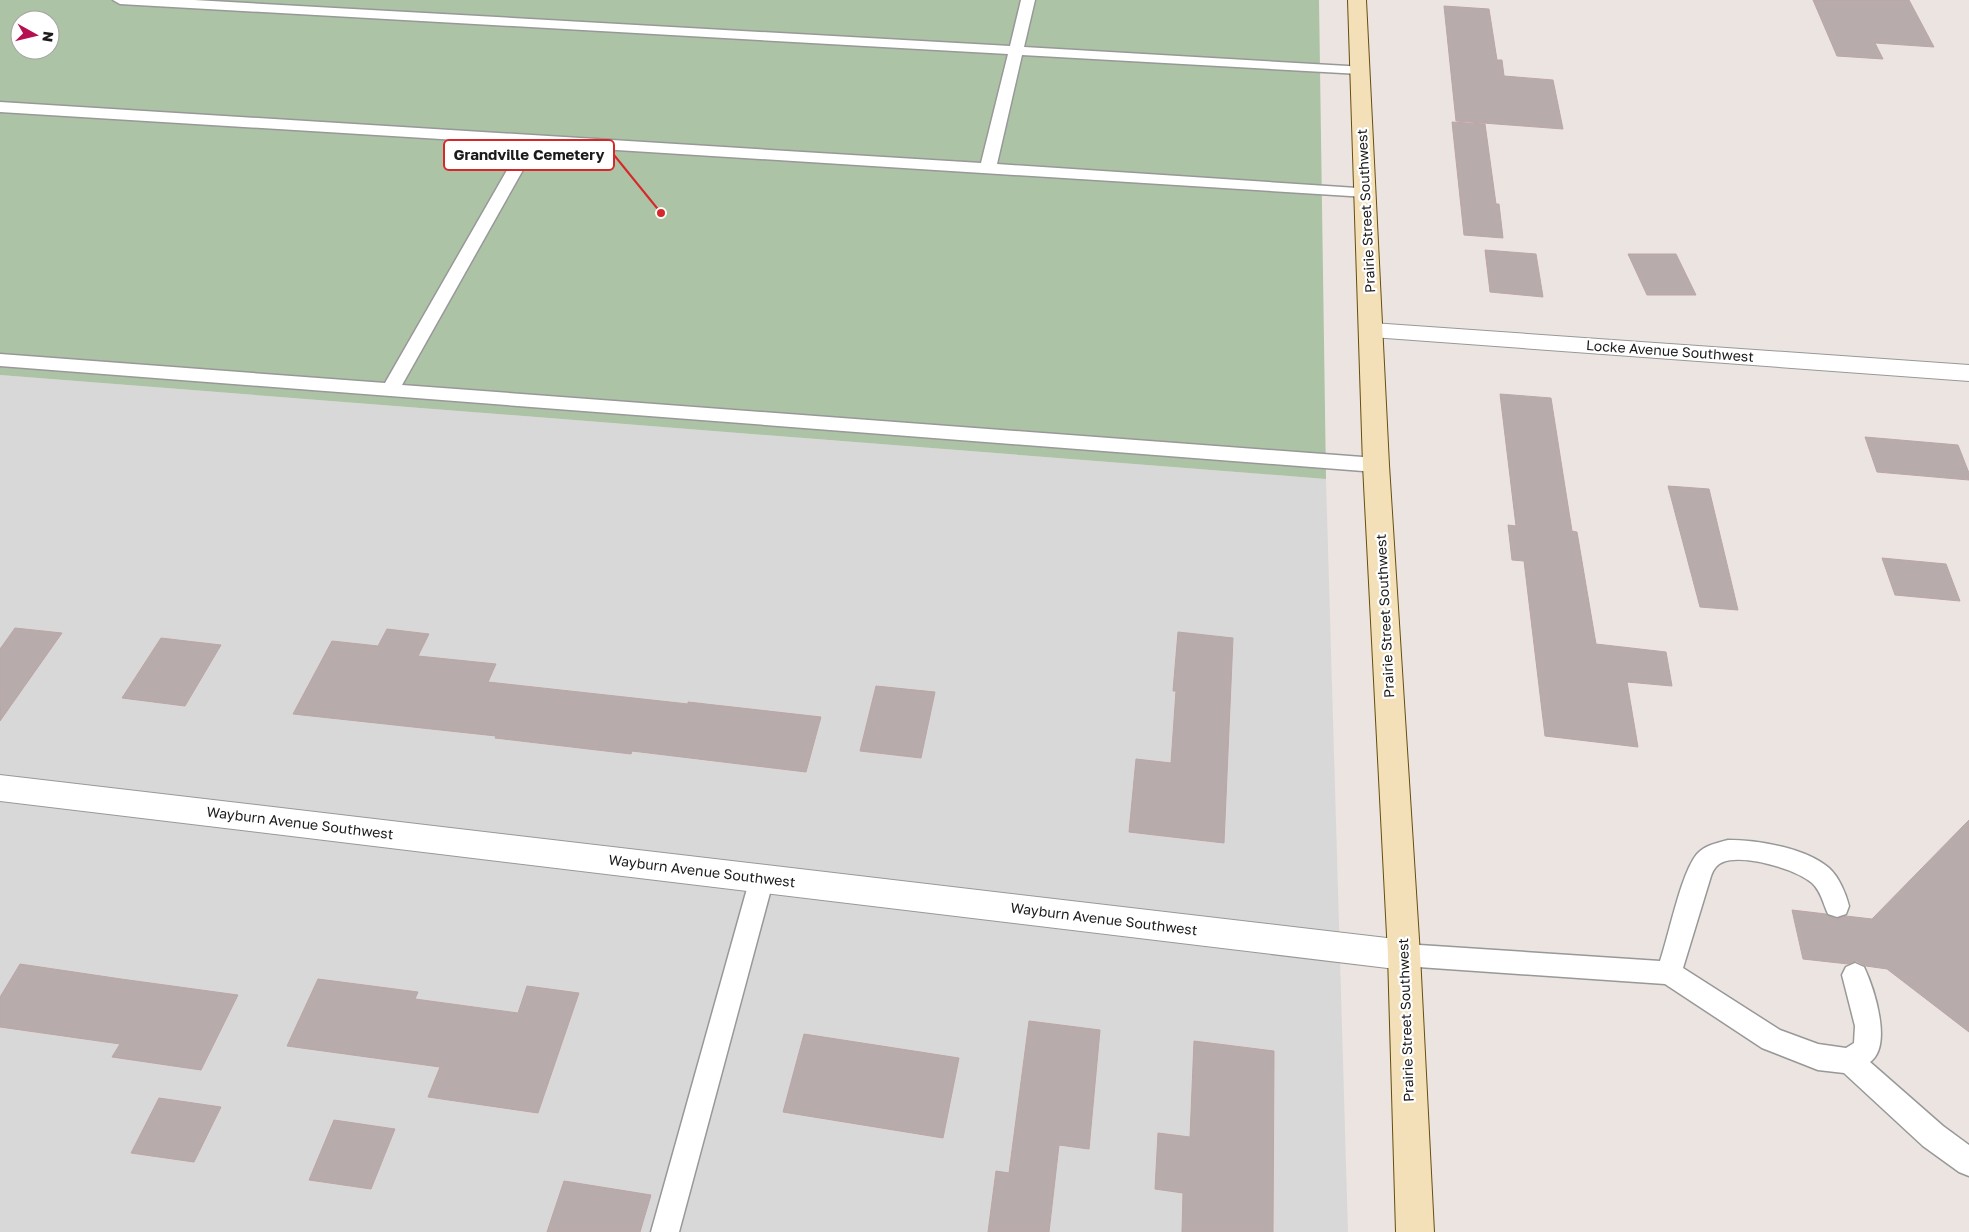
<svg xmlns="http://www.w3.org/2000/svg" width="1969" height="1232" font-family="'Golos Text',sans-serif">
  <rect width="100%" height="100%" fill="#ece4e1"/>
  <path fill="#d9d8d9" d="M0 375 1326 479 1348 1232H0Z"/>
  <path fill="#acc3a5" fill-rule="evenodd" d="M0 0H1319L1326 479 0 375ZM20 20H50V50H20Z"/>
  <path fill="#b8abab" stroke="#bca6a5" d="M1813 0H1909L1934 47 1875 43 1883 59 1837 56Z
    M1444 6 1489 9 1497 60H1502L1504 76 1553 80 1563 129 1456 121Z
    M1452 122 1485 124 1496 204H1499L1503 238 1464 235Z
    M1485 250 1536 254 1543 297 1490 292Z
    M1628 254H1676L1696 295H1647Z
    M1500 394 1551 398 1572 531 1577 532 1596 644 1666 652 1672 686 1627 682 1638 747 1545 736 1524 561 1512 560 1508 525 1516 526Z
    M1865 437 1958 445 1969 473V480L1877 472Z
    M1668 486 1709 489 1738 610 1700 607Z
    M1882 558 1946 564 1960 601 1895 595Z
    M15 628 62 633 0 721V649Z
    M387 629 429 634 418 656 496 664 488 682 688 704V702L821 717 806 772 632 751 631 754 495 738 496 736 293 714 332 641 378 646Z
    M1178 632 1233 638 1224 843 1129 832 1136 759 1171 763 1176 691H1173Z
    M161 638 221 645 185 706 122 698Z
    M876 686 935 692 921 758 860 751Z
    M1969 820V1032L1887 969 1866 966 1856 961 1848 964 1803 959 1792 910 1826 914 1836 919 1846 916 1872 919Z
    M20 964 121 979 238 995 201 1070 112 1057 120 1044 0 1027V997Z
    M318 979 418 992 415 999 518 1013 527 986 579 993 538 1113 428 1097 440 1067 287 1046Z
    M1029 1021 1100 1030 1089 1149 1059 1145 1049 1232H988L996 1171 1009 1173Z
    M804 1034 959 1058 943 1138 783 1112Z
    M1194 1041 1274 1051 1273 1232H1182L1183 1193 1155 1189 1158 1133 1190 1137Z
    M159 1098 221 1107 194 1162 131 1153Z
    M334 1120 395 1129 371 1189 309 1180Z
    M564 1181 651 1195 640 1232H547Z"/>
  <g fill="none" stroke-linecap="round" stroke-linejoin="round">
    <defs>
      <path id="lane" d="M113 0H194L1010 46 1021 0H1035L1024 47 1365 67 1367 70 1365 73 1360 74 1022 55 997 164 1372 189 1374 192 1372 195 1366 197 537 145 402 385 1376 458 1383 460 1386 465 1383 470 1376 472 0 366V354L385 383 522 144 0 112V102L981 163 1008 54 120 4Z
        M1728 840C1758 840 1806 848 1829 868 1839 877 1846 894 1849 906L1846 914 1837 917 1828 914C1823 903 1821 891 1812 883 1796 869 1744 854 1723 862 1717 864 1713 870 1711 876L1683 968 1780 1030 1818 1044 1846 1048 1854 1043 1855 1026 1842 975 1846 967 1855 963 1864 967C1874 988 1893 1046 1870 1062L1943 1126 1969 1145V1176L1959 1172 1923 1146 1844 1073 1818 1070 1762 1048 1665 984 1404 966 1395 963 1391 955 1395 947 1404 944 1660 961C1669 935 1681 873 1697 854 1705 845 1717 843 1728 840Z
        M762 867 771 871 774 878 679 1232H651L750 878 753 871Z"/>
      <path id="street" d="M1372 323 1969 365V381L1372 337 1364 335 1360 330 1364 325Z
        M0 775 1404 940 1416 945 1420 955 1416 965 1404 970 0 801Z"/>
      <path id="secondary" d="M1348 0H1366L1389 465 1420 955 1434 1232H1396L1388 955 1363 465Z"/>
    </defs>
    <use href="#lane" stroke="#989898" stroke-width="3"/>
    <use href="#street" stroke="#989898" stroke-width="2"/>
    <use href="#secondary" stroke="#674e0d" stroke-width="2"/>
    <use href="#lane" fill="#fff" fill-rule="evenodd"/>
    <use href="#street" fill="#fff" fill-rule="evenodd"/>
    <use href="#secondary" fill="#f3dfb8" fill-rule="evenodd"/>
  </g>
  <g text-anchor="middle" stroke-width="4.5" stroke-linejoin="round" paint-order="stroke">
    <g font-size="14" fill="#1b1b1b" stroke="#fff">
      <text transform="translate(1366 211) rotate(-93)" y="5">Prairie Street Southwest</text>
      <text transform="translate(1670 351) rotate(4)" y="5">Locke Avenue Southwest</text>
      <text transform="translate(1385 616) rotate(-93)" y="5">Prairie Street Southwest</text>
      <text transform="translate(300 823) rotate(7)" y="5">Wayburn Avenue Southwest</text>
      <text transform="translate(702 871) rotate(7)" y="5">Wayburn Avenue Southwest</text>
      <text transform="translate(1104 919) rotate(7)" y="5">Wayburn Avenue Southwest</text>
      <text transform="translate(1406 1020) rotate(-92)" y="5">Prairie Street Southwest</text>
    </g>
  </g>
  <path fill="none" stroke="#d62828" stroke-width="2" d="M661 213L614 155"/>
  <circle fill="#d62828" stroke="#fff" stroke-width="2" cx="661" cy="213" r="5"/>
  <rect fill="#fff" stroke="#d62828" stroke-width="2" x="444" y="140" width="170" height="30" rx="5"/>
  <g font-size="15" text-anchor="middle" font-weight="bold" fill="#1b1b1b">
    <text x="529" y="160">Grandville Cemetery</text>
  </g>
  <g transform="translate(35 35) rotate(98)"><circle r="24" fill="#ffffff" stroke="#a4a4a4"/>
  <path d="M0-4L9 19L0 12L-9 19Z" fill="#b61051"/>
  <text y="-8" font-size="14" font-weight="bold" text-anchor="middle" fill="#1b1b1b">N</text>
  </g>
</svg>
